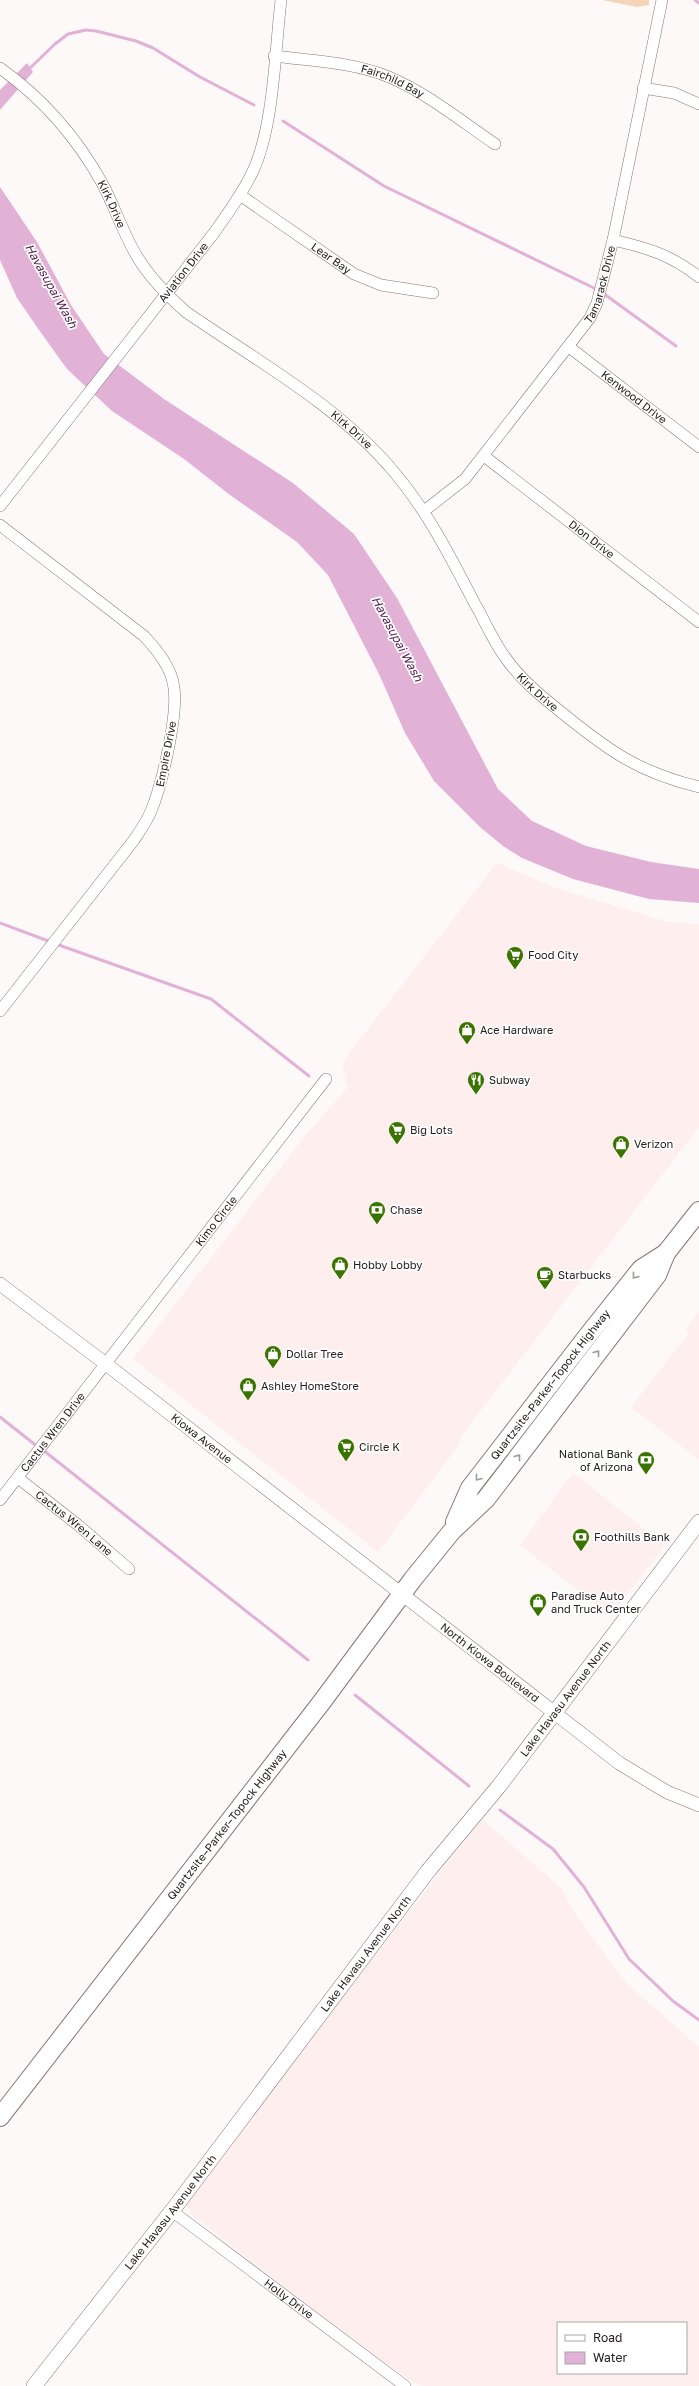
<svg xmlns="http://www.w3.org/2000/svg" width="699" height="2386" font-family="'Golos Text',sans-serif">
  <rect width="100%" height="100%" fill="#fdf9f9"/>
  <path fill="#feeeed" fill-rule="evenodd" d="M497 863 553 887 667 922 699 924V1127L462 1435 459 1445 378 1552 133 1359 305 1136 349 1086 345 1082 346 1075 342 1066 350 1052Z
    M699 1312V1460L631 1407 689 1333 685 1330Z
    M573 1473 665 1545 611 1616 520 1545Z
    M483 1820 560 1887 578 1918 627 1984 699 2047V2386H423L414 2383 363 2348 192 2215 187 2205 188 2197 471 1832ZM558 2323H686V2373H558Z"/>
  <path fill="#f5d5b7" d="M602 0H649V5L637 7Z"/>
  <path fill="#e2b1d6" d="M27 63 33 72 0 110V90Z
    M0 187 37 242 71 305 104 354 164 399 293 483 354 534 397 598 498 789 532 821 586 846 651 862 699 869V903L649 899 573 879 522 858 503 846 480 827 434 781 405 733 379 674 328 575 297 542 230 495 184 459 112 411 67 369 39 330 17 298 0 260Z"/>
  <g fill="none" stroke-linecap="round" stroke-linejoin="round">
    <path stroke="#e2b1d6" stroke-width="3" d="M695 0 699 3
      M28 70 55 44 68 34 86 30 96 31 136 41 153 48 200 77 254 105
      M283 121 384 186 600 291 676 346
      M0 923 51 942
      M56 944 211 999 309 1076
      M0 1417 38 1447
      M43 1450 308 1660
      M355 1695 469 1786
      M500 1810 553 1849 584 1887 629 1959 673 2001 699 2020"/>
    <defs>
      <g id="minor">
        <path id="s1" d="M274 56C312 61 353 62 389 77 427 93 461 121 495 144"/>
        <path id="s2" d="M0 68C42 98 77 138 102 183 115 207 123 234 138 258 150 278 168 296 186 312 257 361 338 405 394 472 428 512 451 558 475 604 485 621 493 641 505 657 520 679 541 696 561 712 609 751 638 772 699 787"/>
        <path d="M643 88 674 93 699 104"/>
        <path id="s3" d="M240 195 354 274 381 285 433 293"/>
        <path d="M613 240C648 248 671 255 699 277"/>
        <path id="s4" d="M569 347 699 447"/>
        <path id="s5" d="M484 456 699 622"/>
        <path id="s6" d="M0 506 214 233C228 213 243 193 253 171 274 126 275 50 281 0"/>
        <path id="s7" d="M424 511 465 479 590 318 597 303 613 240 662 0"/>
        <path d="M0 525 144 636C157 650 172 668 174 688 178 715 162 785 151 811 147 821 140 831 134 840L0 1011"/>
        <path id="s8" d="M18 1478 78 1525 129 1569"/>
        <path id="s9" d="M0 1500 326 1079"/>
        <path id="s10" d="M172 2211 405 2386"/>
      </g>
      <g id="tertiary">
        <path id="s11" d="M0 1284 106 1364 619 1763 667 1792 699 1805"/>
      </g>
      <g id="secondary">
        <path id="s12" d="M34 2386 172 2211 428 1871 499 1786 699 1522"/>
      </g>
      <g id="trunk">
        <path id="s13" d="M455 1522 470 1488 589 1334 641 1269 666 1253"/>
        <path id="s14" d="M0 2117 321 1703 413 1579 452 1531 486 1499 657 1275 666 1253 699 1211"/>
      </g>
    </defs>
    <use href="#minor" stroke="#877776" stroke-width="12"/>
    <use href="#tertiary" stroke="#877776" stroke-width="14"/>
    <use href="#secondary" stroke="#877776" stroke-width="16"/>
    <use href="#trunk" stroke="#877776" stroke-width="20"/>
    <use href="#minor" stroke="#fff" stroke-width="11"/>
    <use href="#tertiary" stroke="#fff" stroke-width="13"/>
    <use href="#secondary" stroke="#fff" stroke-width="15"/>
    <use href="#trunk" stroke="#fff" stroke-width="18"/>
  </g>
  <defs><path id="oneway-chevron" d="M-2-3.5L2.5 0L-2 3.5" fill="none" stroke-width="1.6" stroke-linecap="round" stroke-linejoin="round"/></defs>
  <g stroke="#9e9b9b">
    <use href="#oneway-chevron" transform="translate(635 1276) rotate(128)"/>
    <use href="#oneway-chevron" transform="translate(597 1353) rotate(-52)"/>
    <use href="#oneway-chevron" transform="translate(518 1457) rotate(-52)"/>
    <use href="#oneway-chevron" transform="translate(478 1478) rotate(128)"/>
  </g>
  <defs>
    <symbol id="supermarket-pin" viewBox="-11 -11 22 30"><path d="M0 17L-7.5 6A9.5 9.5 0 1 1 7.5 6Z" fill="#3b7300" stroke="#fff"/><path d="M-6-5.5h2.5l.6 2H6L4.5 2H-2.5L-4.4-4H-6ZM-1.5 3.2a1.3 1.3 0 1 0 .1 0ZM3 3.2a1.3 1.3 0 1 0 .1 0Z" fill="#fff"/></symbol>
    <symbol id="shop-pin" viewBox="-11 -11 22 30"><path d="M0 17L-7.5 6A9.5 9.5 0 1 1 7.5 6Z" fill="#3b7300" stroke="#fff"/><path d="M-5-2.5h2.3a2.7 3.5 0 0 1 5.4 0H5L5.5 6h-11ZM-1.5-2.5h3a1.5 2.3 0 0 0-3 0Z" fill="#fff"/></symbol>
    <symbol id="restaurant-pin" viewBox="-11 -11 22 30"><path d="M0 17L-7.5 6A9.5 9.5 0 1 1 7.5 6Z" fill="#3b7300" stroke="#fff"/><path d="M-5-6h1v4h1v-4h1v4h1v-4h1v5L-1.5 .5V6h-2V.5L-5-1ZM5-6V6H3V1.5H1.5Q1.5-4 5-6Z" fill="#fff"/></symbol>
    <symbol id="bank-pin" viewBox="-11 -11 22 30"><path d="M0 17L-7.5 6A9.5 9.5 0 1 1 7.5 6Z" fill="#3b7300" stroke="#fff"/><path d="M-6-4H6V4H-6ZM0-2.3a2.3 2.3 0 1 0 0 4.6a2.3 2.3 0 1 0 0-4.6Z" fill="#fff"/></symbol>
    <symbol id="cafe-pin" viewBox="-11 -11 22 30"><path d="M0 17L-7.5 6A9.5 9.5 0 1 1 7.5 6Z" fill="#3b7300" stroke="#fff"/><path d="M-5.5-4.5H6V0H3Q3 3.5 0 3.5H-2.5Q-5.5 3.5-5.5 0ZM3-3.2v2h1.7v-2ZM-6 4.5H4V6H-6Z" fill="#fff"/></symbol>
  </defs>
  <g fill-rule="evenodd">
    <use href="#supermarket-pin" x="505" y="945" width="20" height="27"/>
    <use href="#shop-pin" x="457" y="1020" width="20" height="27"/>
    <use href="#restaurant-pin" x="466" y="1070" width="20" height="27"/>
    <use href="#supermarket-pin" x="387" y="1120" width="20" height="27"/>
    <use href="#shop-pin" x="611" y="1134" width="20" height="27"/>
    <use href="#bank-pin" x="367" y="1200" width="20" height="27"/>
    <use href="#shop-pin" x="330" y="1255" width="20" height="27"/>
    <use href="#cafe-pin" x="535" y="1265" width="20" height="27"/>
    <use href="#shop-pin" x="263" y="1344" width="20" height="27"/>
    <use href="#shop-pin" x="238" y="1376" width="20" height="27"/>
    <use href="#supermarket-pin" x="336" y="1437" width="20" height="27"/>
    <use href="#bank-pin" x="636" y="1450" width="20" height="27"/>
    <use href="#bank-pin" x="571" y="1527" width="20" height="27"/>
    <use href="#shop-pin" x="528" y="1592" width="20" height="27"/>
  </g>
  <g text-anchor="middle" stroke-width="3.5" stroke-linejoin="round" paint-order="stroke">
    <g font-size="11" fill="#272020" stroke="#fff">
      <text dy="4" stroke="none"><textPath href="#s1" startOffset="122">Fairchild Bay</textPath></text>
      <text dy="4" stroke="none"><textPath href="#s2" startOffset="178">Kirk Drive</textPath></text>
      <text dy="4" stroke="none"><textPath href="#s3" startOffset="111">Lear Bay</textPath></text>
      <text dy="4" stroke="none"><textPath href="#s6" startOffset="297">Aviation Drive</textPath></text>
      <text dy="4" stroke="none"><textPath href="#s7" startOffset="291">Tamarack Drive</textPath></text>
      <text dy="4" stroke="none"><textPath href="#s4" startOffset="82">Kenwood Drive</textPath></text>
      <text dy="4" stroke="none"><textPath href="#s2" startOffset="514">Kirk Drive</textPath></text>
      <text dy="4" stroke="none"><textPath href="#s5" startOffset="136">Dion Drive</textPath></text>
      <text dy="4" stroke="none"><textPath href="#s2" startOffset="838">Kirk Drive</textPath></text>
      <text transform="translate(166 754) rotate(-79)" y="4">Empire Drive</text>
      <text dy="4" stroke="none"><textPath href="#s9" startOffset="353">Kimo Circle</textPath></text>
      <text dy="4" stroke="none"><textPath href="#s13" startOffset="168">Quartzsite–Parker–Topock Highway</textPath></text>
      <text dy="4" stroke="none"><textPath href="#s9" startOffset="86">Cactus Wren Drive</textPath></text>
      <text dy="4" stroke="none"><textPath href="#s11" startOffset="254">Kiowa Avenue</textPath></text>
      <text dy="4" stroke="none"><textPath href="#s8" startOffset="72">Cactus Wren Lane</textPath></text>
      <text dy="4" stroke="none"><textPath href="#s11" startOffset="619">North Kiowa Boulevard</textPath></text>
      <text dy="4" stroke="none"><textPath href="#s12" startOffset="869">Lake Havasu Avenue North</textPath></text>
      <text dy="4" stroke="none"><textPath href="#s14" startOffset="370">Quartzsite–Parker–Topock Highway</textPath></text>
      <text dy="4" stroke="none"><textPath href="#s12" startOffset="545">Lake Havasu Avenue North</textPath></text>
      <text dy="4" stroke="none"><textPath href="#s12" startOffset="221">Lake Havasu Avenue North</textPath></text>
      <text dy="4" stroke="none"><textPath href="#s10" startOffset="146">Holly Drive</textPath></text>
    </g>
    <g font-size="11" fill="#272020" stroke="#fff" text-anchor="start">
      <text x="528" y="959">Food City</text>
      <text x="480" y="1034">Ace Hardware</text>
      <text x="489" y="1084">Subway</text>
      <text x="410" y="1134">Big Lots</text>
      <text x="634" y="1148">Verizon</text>
      <text x="390" y="1214">Chase</text>
      <text x="353" y="1269">Hobby Lobby</text>
      <text x="558" y="1279">Starbucks</text>
      <text x="286" y="1358">Dollar Tree</text>
      <text x="261" y="1390">Ashley HomeStore</text>
      <text x="359" y="1451">Circle K</text>
      <text x="633" y="1458" text-anchor="end">National Bank<tspan x="633" dy="13">of Arizona</tspan></text>
      <text x="594" y="1541">Foothills Bank</text>
      <text x="551" y="1600">Paradise Auto<tspan x="551" dy="13">and Truck Center</tspan></text>
    </g>
    <g font-size="12" font-style="italic" fill="#541b4a" stroke="#fff">
      <text transform="translate(51 286) rotate(61)" y="4">Havasupai Wash</text>
      <text transform="translate(397 639) rotate(62)" y="4">Havasupai Wash</text>
    </g>
  </g>
  <rect x="557" y="2322" width="130" height="52" fill="#ffffff" stroke="#a9a6a6"/>
  <rect x="565" y="2335" width="20" height="6" fill="#ffffff" stroke="#a9a6a6"/>
  <text x="593" y="2342" font-size="12" fill="#272020">Road</text>
  <rect x="565" y="2352" width="20" height="12" fill="#e2b1d6" stroke="#a9a6a6"/>
  <text x="593" y="2362" font-size="12" fill="#272020">Water</text>
</svg>
